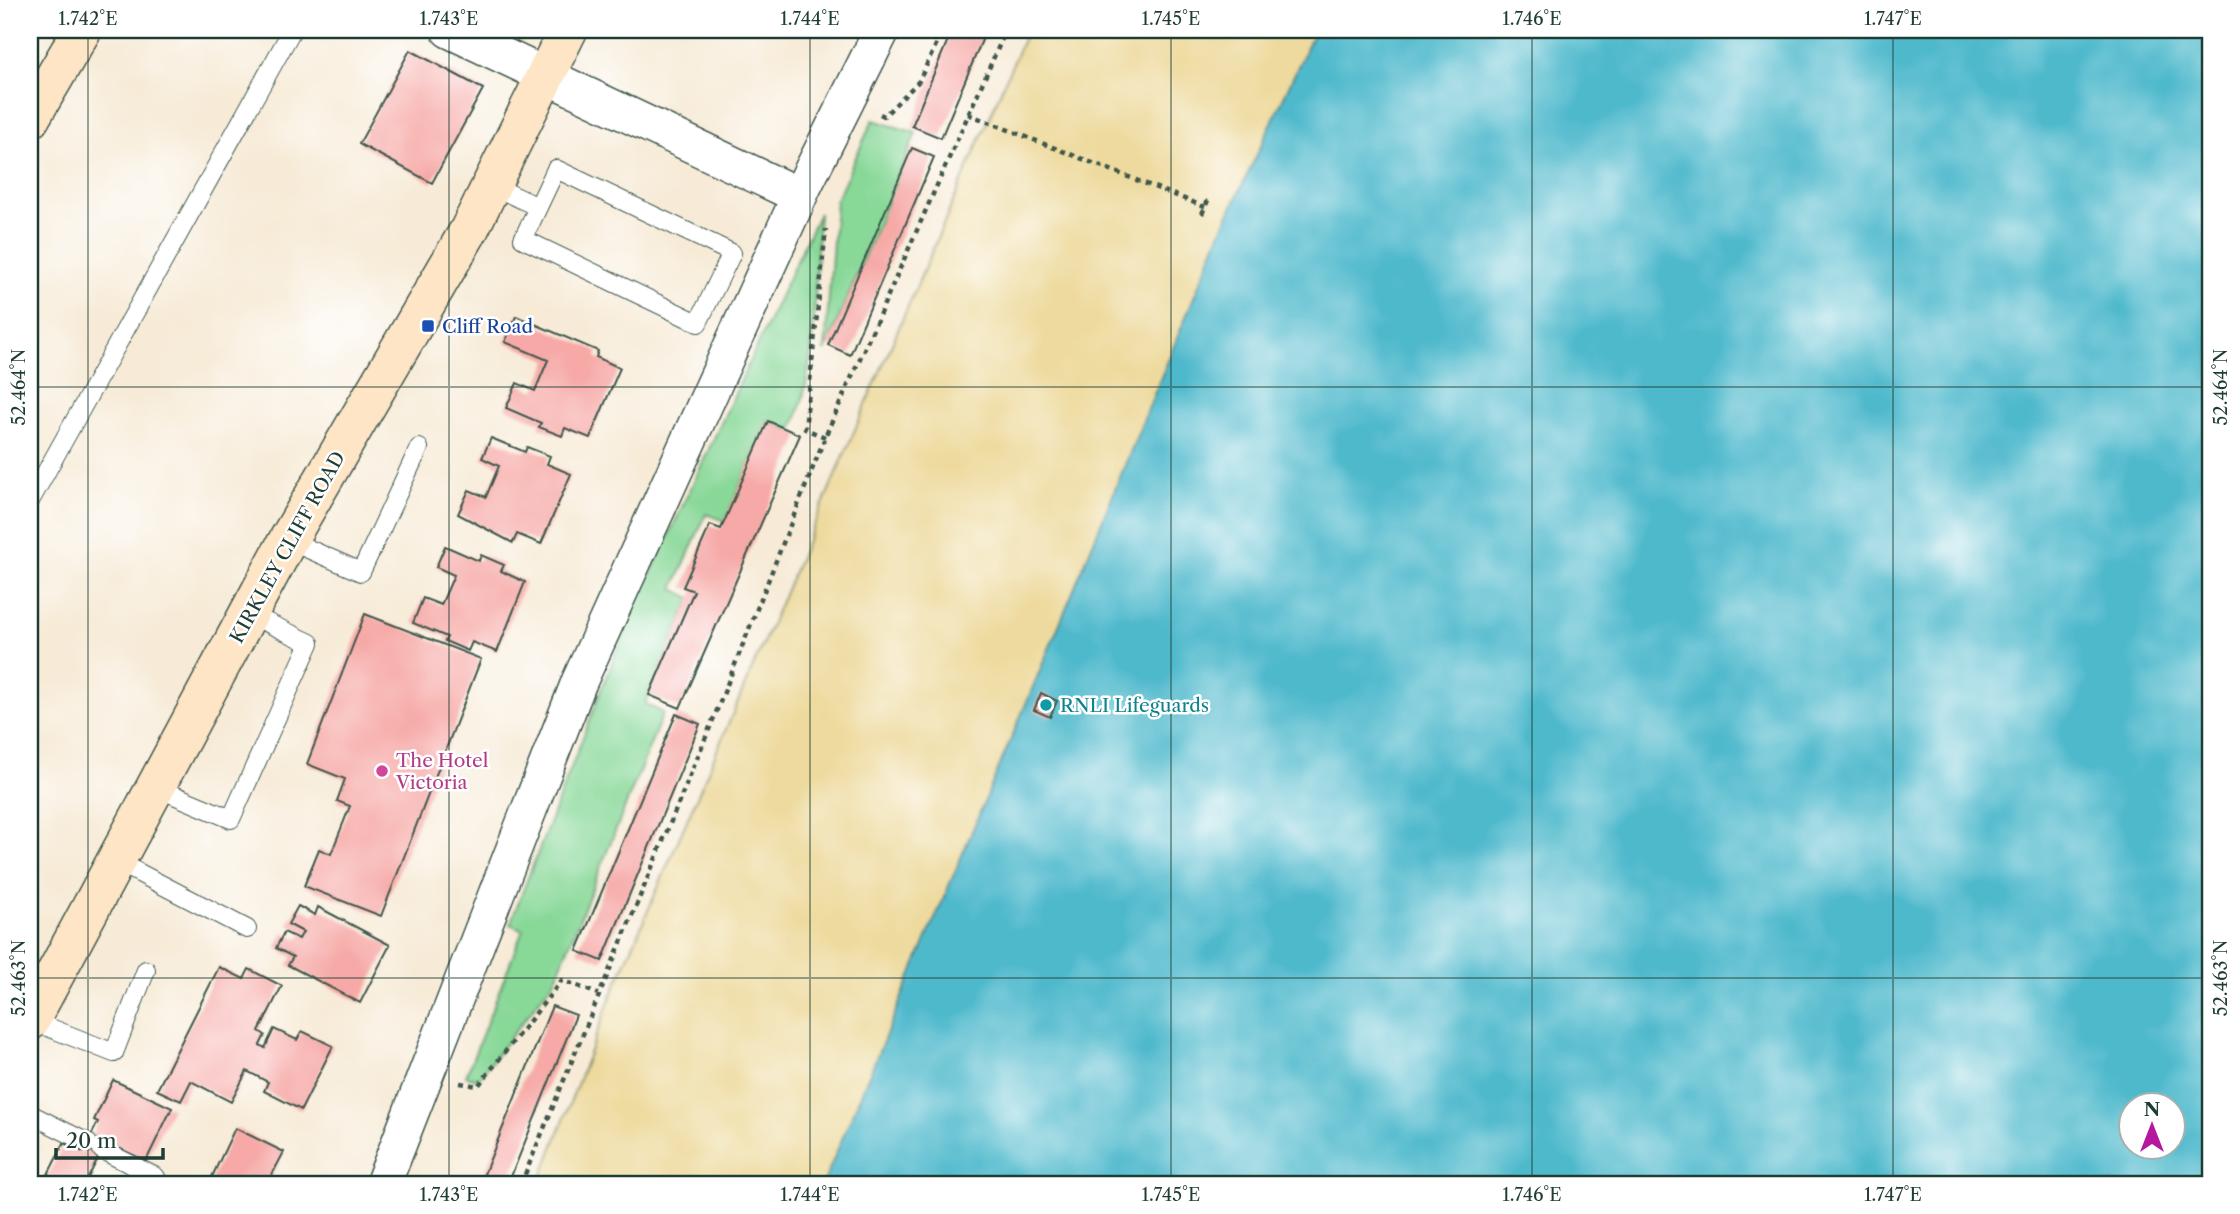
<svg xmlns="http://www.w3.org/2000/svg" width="2240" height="1214" font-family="'Libre Caslon Text',serif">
  <rect width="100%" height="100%" fill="#fff"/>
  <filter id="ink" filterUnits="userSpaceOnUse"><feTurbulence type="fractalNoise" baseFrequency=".0143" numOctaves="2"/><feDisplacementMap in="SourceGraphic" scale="14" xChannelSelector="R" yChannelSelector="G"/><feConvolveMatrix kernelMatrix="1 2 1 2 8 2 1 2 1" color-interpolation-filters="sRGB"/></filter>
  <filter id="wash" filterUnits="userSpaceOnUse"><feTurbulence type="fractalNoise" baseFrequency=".00686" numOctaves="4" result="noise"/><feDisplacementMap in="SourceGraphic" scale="28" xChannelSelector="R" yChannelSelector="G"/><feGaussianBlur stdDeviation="1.57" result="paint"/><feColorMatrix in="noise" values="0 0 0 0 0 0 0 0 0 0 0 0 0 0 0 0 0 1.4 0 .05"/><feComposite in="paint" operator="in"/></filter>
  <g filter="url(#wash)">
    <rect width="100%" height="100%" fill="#f7ebd7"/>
    <path fill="#88d898" stroke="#548a66" stroke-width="2" d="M873 120 916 133 825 351 836 200Z
      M819 213C815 272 817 382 791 431L768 421 725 521 706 514 673 589 691 598 645 704 663 713 555 980 478 1079 466 1076 523 930 510 924 626 627Z"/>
    <path fill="#eeda9e" stroke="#868c69" stroke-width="2" d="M1027 30H1563L1046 1184H539L610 999Z"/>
    <path fill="#4fb9cc" stroke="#377b80" stroke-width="2" fill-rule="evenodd" d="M1315 30H2210V1184H823L1065 611 1221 231ZM2132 1106H2174V1148H2132Z"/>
    <g id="blocks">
      <path fill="#f6a9a6" d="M952 30 985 33 941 138 912 126Z
        M410 50 483 89 432 183 359 144Z
        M912 148 934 157 850 355 828 345Z
        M516 316 598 351 596 357 620 368 590 438 565 428 562 436 539 427 541 423 506 408 517 383 535 391 548 360 505 342Z
        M768 421 800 435 680 708 649 695 694 591 683 587 710 525 721 529Z
        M491 438 525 452 527 447 550 456 547 464 571 474 541 544 517 534 513 543 458 514 469 490 486 497 499 466 482 458Z
        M445 546 479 561 481 555 504 565 501 571 525 582 497 652 472 642 468 651 445 641 447 637 413 623 423 598 441 605 454 575 436 567Z
        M365 614 481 659 381 916 304 886 319 849 331 854 350 806 337 801 345 779 307 764Z
        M1041 693 1057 701 1050 717 1034 710Z
        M676 714 700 724 602 961 577 951Z
        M298 906 315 915 318 907 390 945 360 1003 288 965 293 957 276 948 284 932 299 939 303 932 288 924Z
        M219 967 244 979 249 969 282 986 259 1031 265 1035 260 1045 265 1048 274 1029 297 1040 302 1031 333 1046 301 1110 264 1091 268 1082 247 1071 231 1102 191 1081 181 1101 157 1090Z
        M552 1006 576 1015 508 1184H480Z
        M113 1080 172 1108 146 1161 106 1142 85 1184H43L64 1143 83 1152 98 1122 94 1120Z
        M235 1128 284 1152 267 1184H217L210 1181Z"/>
    </g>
  </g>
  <g filter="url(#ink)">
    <use href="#blocks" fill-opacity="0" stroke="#3f574c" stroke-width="2"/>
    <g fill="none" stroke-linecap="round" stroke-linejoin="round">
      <defs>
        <path id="lane" d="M556 169 732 253 698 323 523 239Z
          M491 185 538 207
          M30 501 292 30
          M288 540 361 572 419 448
          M155 787 231 819 310 643 249 614
          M116 861 247 929
          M30 1020 114 1053 146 970
          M30 1114 88 1143
          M102 1150 156 1177"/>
        <path id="street" d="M449 30 785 189
          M383 1184 579 682 804 186 882 30"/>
        <path id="secondary" d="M30 119 82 30
          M30 1021 288 540 469 230 568 30"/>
      </defs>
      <use href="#lane" stroke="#3f574c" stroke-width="20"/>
      <use href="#street" stroke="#3f574c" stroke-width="38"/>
      <use href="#secondary" stroke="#3f574c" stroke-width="41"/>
      <path stroke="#3f574c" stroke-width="4.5" stroke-dasharray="5 5" stroke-linecap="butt" d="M880 114 884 116 919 81 943 30
        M968 114 1205 207
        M1202 214 1209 198
        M825 437 805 429 826 229
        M460 1083 478 1086 562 980 598 994
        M521 1184 715 715 825 437 1006 30"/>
      <use href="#lane" stroke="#fff" stroke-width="18"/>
      <use href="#street" stroke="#fff" stroke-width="35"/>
      <use href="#secondary" stroke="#fde5c5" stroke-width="38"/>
    </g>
  </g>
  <path fill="none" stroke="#1f3d34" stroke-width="2" stroke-opacity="0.45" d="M88 30V1184M449 30V1184M810 30V1184M1171 30V1184M1532 30V1184M1893 30V1184M30 387H2210M30 978H2210"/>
  <rect fill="#1a4fb4" stroke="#fff" stroke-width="2.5" x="421" y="319" width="14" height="14" rx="3.5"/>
  <circle fill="#0f9aa8" stroke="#fff" stroke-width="2.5" cx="1046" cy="705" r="7"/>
  <circle fill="#d1479c" stroke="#fff" stroke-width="2.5" cx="382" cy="771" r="7"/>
  <g text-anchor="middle" stroke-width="5" stroke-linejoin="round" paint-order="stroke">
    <g font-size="19" fill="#164399" stroke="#fff" text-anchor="start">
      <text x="442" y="333">Cliff Road</text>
    </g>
    <g font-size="19" fill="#1f3d34" stroke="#fff">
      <text transform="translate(287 547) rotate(-61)" y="7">KIRKLEY CLIFF ROAD</text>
    </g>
    <g font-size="19" fill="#0d838f" stroke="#fff" text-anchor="start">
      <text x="1060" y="712">RNLI Lifeguards</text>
    </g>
    <g font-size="19" fill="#b23c85" stroke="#fff" text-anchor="start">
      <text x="396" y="767">The Hotel<tspan x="396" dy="22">Victoria</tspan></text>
    </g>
  </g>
  <rect width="2240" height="1214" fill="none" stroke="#fff" stroke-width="77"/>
  <g transform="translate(2152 1126)"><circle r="33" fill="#ffffff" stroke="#a5b1ae" stroke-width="2"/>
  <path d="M0-5L12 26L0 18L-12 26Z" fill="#b5179e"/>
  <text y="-10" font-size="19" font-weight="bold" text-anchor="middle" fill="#1f3d34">N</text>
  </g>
  <path d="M56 1148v10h107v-10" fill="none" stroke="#1f3d34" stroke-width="3.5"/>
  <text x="66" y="1148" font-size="21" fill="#1f3d34" stroke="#ffffff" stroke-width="5" paint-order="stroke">20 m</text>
  <rect x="38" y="38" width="2164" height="1138" fill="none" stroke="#1f3d34" stroke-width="2.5"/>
  <g font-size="18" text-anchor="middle" fill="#1f3d34">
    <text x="88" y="25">1.742°E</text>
    <text x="449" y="25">1.743°E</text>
    <text x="810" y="25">1.744°E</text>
    <text x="1171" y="25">1.745°E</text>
    <text x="1532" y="25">1.746°E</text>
    <text x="1893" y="25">1.747°E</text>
    <text transform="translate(19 387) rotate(-90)" y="6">52.464°N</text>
    <text transform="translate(2221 387) rotate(-90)" y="6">52.464°N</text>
    <text transform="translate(19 978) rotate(-90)" y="6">52.463°N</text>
    <text transform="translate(2221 978) rotate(-90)" y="6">52.463°N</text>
    <text x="88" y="1201">1.742°E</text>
    <text x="449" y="1201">1.743°E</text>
    <text x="810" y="1201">1.744°E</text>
    <text x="1171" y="1201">1.745°E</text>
    <text x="1532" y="1201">1.746°E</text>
    <text x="1893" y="1201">1.747°E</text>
  </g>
</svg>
